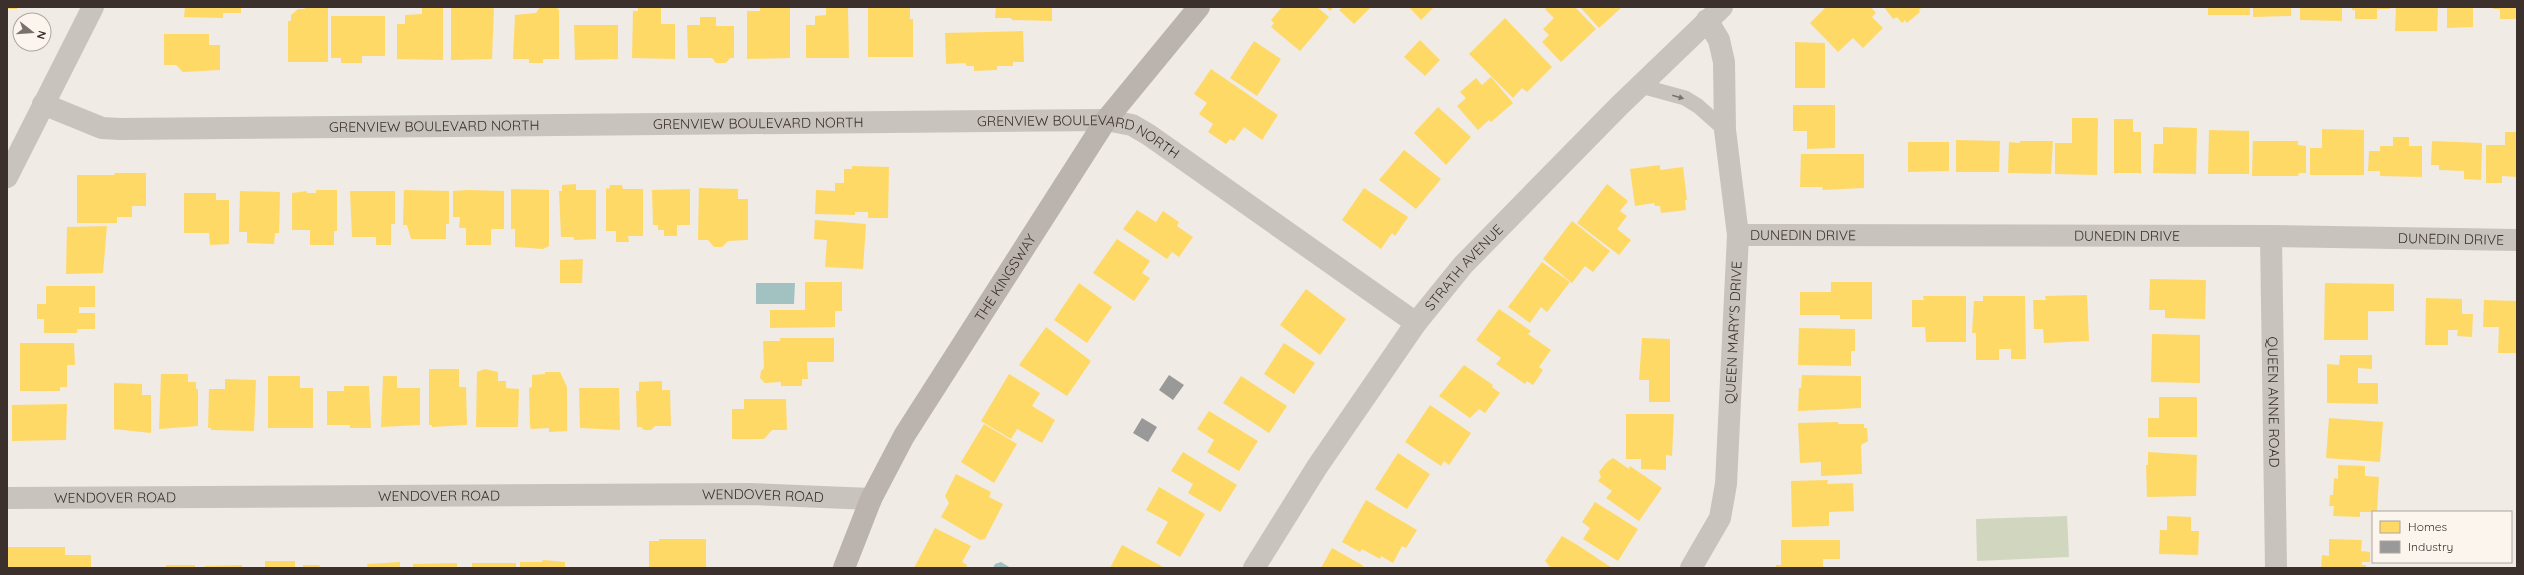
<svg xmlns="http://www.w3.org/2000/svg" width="2524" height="575" font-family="Quicksand,sans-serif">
  <rect width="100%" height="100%" fill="#f0ebe5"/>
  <!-- green -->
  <path fill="#d1d6bf" d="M2067,516L2069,557L1977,561L1976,519Z"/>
  <!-- water -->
  <path fill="#a1c2c1" d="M756,283H795L794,304H756Z
    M1001,562L1011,568H993L995,564Z"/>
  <!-- homes -->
  <path fill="#ffd966" d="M7,7H17V9H7Z
    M185,7H241V13H223V18L184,17Z
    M304,7H328V62H288V21H291V15L298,9H305Z
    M422,7H443V60L397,59V24H405V15L422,14Z
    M451,7H494L492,59L451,60Z
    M540,7H556L559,10V59H543V63H529V59H513L515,15L536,13Z
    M638,7H661V24H675V59L632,58L633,11H638Z
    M760,7H790V58L747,59V11H760Z
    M868,7H910V19H913V57H868Z
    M996,7H1052V21L1012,20L1011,18H995Z
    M1282,7H1317L1329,17L1300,51L1271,27L1274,23L1271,20Z
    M1326,7H1334L1330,11Z
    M1343,7H1371L1354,24L1339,10Z
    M1409,7H1434L1421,20Z
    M1547,7H1575L1596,29L1561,62L1542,42L1549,35L1543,29L1554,18L1545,9Z
    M1580,7H1622L1599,28Z
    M1826,7H1871L1876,13L1872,17L1883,28L1863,48L1853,38L1838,52L1810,23Z
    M1884,7H1922L1919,10L1920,12L1907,23L1905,20L1902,23L1897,17L1893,19Z
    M2208,7H2250V15H2208Z
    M2253,7H2291V16L2253,17Z
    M2300,7H2342V21L2300,20Z
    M2352,7H2390V9H2377V19H2355V10H2352Z
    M2396,7H2438L2437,31H2395Z
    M2447,7H2473V27L2447,28Z
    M2493,7H2517V19H2500V9H2493Z
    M826,8H848L849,58H806V25H815V16L826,15Z
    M331,16H385V56H362V63H341V58H331Z
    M700,17H716V26H734V58H730L726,63H716L712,58H688L687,25H700Z
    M1505,18L1552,67L1527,92L1522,88L1513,98L1469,54Z
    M574,25H618V59L575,60Z
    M1023,31L1024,62H1013V66H997V70L974,71V66H966V63L946,64L945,33Z
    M164,34H209V45H220V70L183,72L176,65H164Z
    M1420,40L1440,60L1425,76L1404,57Z
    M1254,41L1281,59L1257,96L1230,78Z
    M1795,42L1825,43V88H1795Z
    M1211,69L1278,115L1262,140L1244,127L1234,141L1230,139L1226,144L1208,132L1213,124L1199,114L1207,103L1194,94Z
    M1491,77L1513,103L1491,122L1489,120L1478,130L1457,106L1466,98L1460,92L1476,78L1482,85Z
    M1793,105H1835V148L1807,149V131H1793Z
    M1438,107L1471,137L1446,165L1414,133Z
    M2072,118H2098L2097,175L2055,174V143H2072Z
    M2114,119H2133V132H2141V173H2114Z
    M2163,127L2197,128L2196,174L2153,173L2154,144H2163Z
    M2322,129L2364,130V175H2310V148H2322Z
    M2209,130L2249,131V174H2208Z
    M2505,132H2517V177L2502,176V183H2486V145H2505Z
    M2393,137H2409V146H2422V177L2380,176V171H2368L2369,151H2380V146H2393Z
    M1956,140L2000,141L1999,172H1956Z
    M2020,141H2053L2051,174L2008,173L2009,142L2020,143Z
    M2253,141H2298V145L2306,146V173H2299L2298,176H2252Z
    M2432,141L2482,143L2481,180L2464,179V171L2439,170V165H2431Z
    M1908,142H1949V171L1908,172Z
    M1404,150L1441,179L1416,209L1379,180Z
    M1801,154H1864V188L1822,190L1823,187H1800Z
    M1660,165V170L1683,167L1687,200H1685L1686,210L1661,213L1660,206H1655L1654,203L1635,206L1630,169Z
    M852,166L889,167L888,218H868V212H855V215L815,214L816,190L835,191V183H844V169H852Z
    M115,173H146V206H132V217H117V223H77V175H114Z
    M576,184V190H596V239L574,240V237H561L559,191H562V185Z
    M1607,184L1628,201L1620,211L1627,216L1617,229L1631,240L1619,255L1577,223Z
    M610,185H622L623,189H643V236H628L629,242H616V231H606V188L609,189Z
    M699,188L738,189V199H748V240L728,241L722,247H714L708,240H698Z
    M1364,188L1408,217L1395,236L1392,233L1381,249L1342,220Z
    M511,189L549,190V246L543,249L515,247V229H511Z
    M690,189V225H677V236H664V230H658V225H653L652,190Z
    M316,190H337V231H334V245H310V230H292V193L307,191V193H316Z
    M404,190L449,191V224H446V239H411L407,225H403Z
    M468,190L504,191V229H491V245H466V228H459L460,217H453V191Z
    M240,191L280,192L279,233H275L274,244L247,243V232H239Z
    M350,191H395V224H391V245H376V237H352Z
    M184,193H216V200H229V244L210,245L209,233H184Z
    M1137,210L1156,222L1163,211L1179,222L1177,226L1193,237L1179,257L1172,252L1167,259L1123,229Z
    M815,220L866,224L863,269L825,267L827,240L814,239Z
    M1572,221L1610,251L1593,272L1585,266L1572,283L1543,259Z
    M107,226L103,273L66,274L67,227Z
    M1117,239L1150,261L1142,273L1150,278L1134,301L1093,273Z
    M583,259L582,283H560V260Z
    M1542,262L1570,282L1547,312L1541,307L1530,323L1508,307Z
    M2150,279L2206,280L2205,319L2165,318V310H2149Z
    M805,282H842V311H835V327L770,328V310H805Z
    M1831,282H1872V319H1840V315H1800V292H1831Z
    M1079,283L1112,307L1087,343L1054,320Z
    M2325,283L2394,284V311H2368V340H2324Z
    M46,286H95V307H79V313H95V329H77V333H44V319H37V304H46Z
    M1306,289L1346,319L1320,355L1280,325Z
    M2087,295L2089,341L2044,343L2043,329H2034L2033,300H2046L2045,296Z
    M1923,296H1966V342H1926L1925,327H1912V300H1924Z
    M1983,296H2025L2026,359H2011V349H1999V360H1976V333H1972L1974,301H1983Z
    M2426,298L2462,299V314H2473L2472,337L2457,336L2458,330H2448V345H2425Z
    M2484,300L2517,301V353H2498L2499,327H2483Z
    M1499,309L1531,331L1528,334L1551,350L1539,367L1543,370L1533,385L1527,381L1525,384L1496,364L1501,358L1476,340Z
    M1046,327L1091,361L1067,396L1019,365Z
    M1799,328L1855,329V351H1851V366L1798,365Z
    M2152,334L2200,335V383L2151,382Z
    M780,338H834V362H807L808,379H802V386H781V382L765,383L760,378L761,371L764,368L763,341H780Z
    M1642,338L1670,339V402H1649V380H1639Z
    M20,343H74L75,365H67V387H60V391H20Z
    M1284,343L1315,363L1294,394L1264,374Z
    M2340,355H2372V369L2358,368V383H2378V404L2327,403V364L2339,365Z
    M1464,365L1493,385L1492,387L1500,393L1485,413L1479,409L1470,418L1439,396Z
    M429,369H459V387H466L467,425L432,427V425H429Z
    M485,369L498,372V381H506V388L519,389L518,427H476L477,372Z
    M545,372H560L567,387V431L549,432V428L531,429L530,426L529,388L532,387V375L545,374Z
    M161,374H188V382H196V389H198V426L159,429Z
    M1009,374L1040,393L1032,406L1055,420L1042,443L1017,429L1011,439L981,421Z
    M1802,375L1861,376V408L1798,411L1799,388H1801Z
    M268,376H300V388H313V428H268Z
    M383,376H397V388H420V425L381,427Z
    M1241,376L1287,406L1269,433L1223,403Z
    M225,379L256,380L254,431L211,430V428H208L209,389H225Z
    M662,381V390H670L671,426H655L651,430H644L641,427H637L636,391H639V382Z
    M114,383L142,384V395H151V433L114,429Z
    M344,386H369L371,428H350V425H327V391H344Z
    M579,388H619L620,430L580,428Z
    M2159,397H2197V437H2148V418H2159Z
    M744,399H786L787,430H772L764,439H732V409H744Z
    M67,404L66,440L12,441V405Z
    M1430,405L1471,433L1449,465L1444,461L1441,466L1405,442Z
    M1209,411L1258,441L1239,471L1207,452L1214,440L1197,429Z
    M1626,414H1674L1672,456L1666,455V470L1641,469V459H1626Z
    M2329,418L2383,422L2380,462L2326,458Z
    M1838,422V424H1864V428H1867L1868,441L1861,445L1862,474L1821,476V462L1800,463L1798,423Z
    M984,424L1017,444L994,483L961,462Z
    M1183,452L1237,485L1220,512L1188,493L1193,484L1171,471Z
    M2148,452L2197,455L2196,496L2147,497L2146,465H2148Z
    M1398,453L1430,474L1407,509L1375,489Z
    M1613,458L1629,469L1630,466L1662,488L1639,521L1606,498L1612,491L1598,481L1601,477L1599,472L1607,462Z
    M2338,465L2365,466V476L2379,477L2377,512H2360V517L2333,516L2334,506H2329L2330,495H2333L2334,478L2338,479Z
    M956,474L991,492L989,497L1003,504L985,539L980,540L941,517L949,503L945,496Z
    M1828,480L1827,484L1853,483L1854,511L1829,512V526L1792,527L1791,481Z
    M1159,487L1205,514L1180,557L1156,543L1168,522L1146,510Z
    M1366,500L1417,530L1406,548L1402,546L1393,563L1381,556L1380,559L1362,549L1360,552L1342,542Z
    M1595,502L1638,529L1618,561L1583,539L1590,528L1582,522Z
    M2167,516L2191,517V531H2199L2198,555L2159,554L2160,530H2167Z
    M935,528L971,546L962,562L967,565L966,568H914Z
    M1562,536L1579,546L1612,568H1551L1545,561Z
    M659,539H706V568H649V541H659Z
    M2329,539L2362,540L2361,551L2370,552V562H2362V565H2366V568H2321L2322,555L2329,556Z
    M1781,540H1840V559H1823V568H1776V565H1781Z
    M1122,545L1165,568H1110Z
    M7,547H65V555H91V568H7Z
    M1332,548L1362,565L1364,568H1321Z
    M543,560L565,562V568H520V562H542Z
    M265,561H295V568H265Z
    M400,562V568H368L367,564Z
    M457,563V568H413V564Z
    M472,563H516V568H472Z
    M166,565H195V568H166Z
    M242,565V568H205V566Z
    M303,565H320L319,568H303Z"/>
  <!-- industry -->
  <path fill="#999" d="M1169,375L1184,385L1173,400L1159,390Z
    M1142,418L1157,427L1148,442L1133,433Z"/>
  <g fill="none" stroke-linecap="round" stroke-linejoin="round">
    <!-- lane -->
    <path stroke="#c9c3be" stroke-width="15" d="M1641,86L1685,98L1698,106L1725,130"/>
    <!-- street -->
    <g stroke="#c9c3be" stroke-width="22">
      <path id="s1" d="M43,104L102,128L120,129L1106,120L1132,125L1149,135L1416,323"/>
      <path d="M7,177L93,7"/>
      <path id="s2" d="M1738,235L2271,236L2517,240"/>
      <path id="s3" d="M2271,236L2276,568"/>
      <path id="s4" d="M7,498L750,494L871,499"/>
      <path id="s5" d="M1254,568L1317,467L1416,323L1463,265L1619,106L1722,7"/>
      <path id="s6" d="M1691,568L1720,518L1726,484L1738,235L1725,130L1724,62L1719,40L1707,20"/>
    </g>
    <!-- secondary -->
    <path stroke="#bab3ae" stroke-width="22" id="s7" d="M844,568L871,499L904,436L1106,120L1199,7"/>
  </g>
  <!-- one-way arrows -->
  <defs><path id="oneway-solid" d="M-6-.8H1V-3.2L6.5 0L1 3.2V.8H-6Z"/></defs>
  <use fill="#7b726d" href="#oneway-solid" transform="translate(1678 97) rotate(16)"/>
  <g text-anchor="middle" stroke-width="4" stroke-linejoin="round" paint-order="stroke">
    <!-- street labels -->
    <g font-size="14" fill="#3b302b" stroke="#fbf5ee">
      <text dy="5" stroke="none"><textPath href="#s1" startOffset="720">GRENVIEW BOULEVARD NORTH</textPath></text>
      <text dy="5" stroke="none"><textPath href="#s1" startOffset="396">GRENVIEW BOULEVARD NORTH</textPath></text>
      <text dy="5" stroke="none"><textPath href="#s1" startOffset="1044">GRENVIEW BOULEVARD NORTH</textPath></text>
      <text dy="5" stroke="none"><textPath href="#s2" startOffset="65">DUNEDIN DRIVE</textPath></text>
      <text dy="5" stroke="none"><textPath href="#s2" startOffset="389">DUNEDIN DRIVE</textPath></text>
      <text dy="5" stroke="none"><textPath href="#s2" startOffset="713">DUNEDIN DRIVE</textPath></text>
      <text dy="5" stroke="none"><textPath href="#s5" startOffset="367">STRATH AVENUE</textPath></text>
      <text dy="5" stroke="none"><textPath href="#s7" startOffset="333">THE KINGSWAY</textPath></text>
      <text dy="5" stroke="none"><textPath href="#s6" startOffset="244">QUEEN MARY'S DRIVE</textPath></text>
      <text dy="5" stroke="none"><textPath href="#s3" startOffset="166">QUEEN ANNE ROAD</textPath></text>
      <text dy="5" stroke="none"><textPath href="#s4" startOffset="432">WENDOVER ROAD</textPath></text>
      <text dy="5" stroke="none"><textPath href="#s4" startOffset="756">WENDOVER ROAD</textPath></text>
      <text dy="5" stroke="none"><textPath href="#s4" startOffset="108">WENDOVER ROAD</textPath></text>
    </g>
  </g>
  <!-- border -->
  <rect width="2524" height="575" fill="none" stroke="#3b302b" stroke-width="16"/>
  <!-- legend -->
  <rect x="2372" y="511" width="140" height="52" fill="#fbf5ee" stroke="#aea6a0"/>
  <rect x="2380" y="521" width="20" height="12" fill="#ffd966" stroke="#aea6a0"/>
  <text x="2408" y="531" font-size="12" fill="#3b302b">Homes</text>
  <rect x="2380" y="541" width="20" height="12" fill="#999999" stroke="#aea6a0"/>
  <text x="2408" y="551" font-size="12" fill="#3b302b">Industry</text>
  <!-- north arrow -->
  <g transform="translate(32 32) rotate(107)"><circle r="19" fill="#fbf5ee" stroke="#aea6a0"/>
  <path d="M0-3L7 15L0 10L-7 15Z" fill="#7a716c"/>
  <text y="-6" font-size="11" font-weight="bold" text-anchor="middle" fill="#3b302b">N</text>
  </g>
</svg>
